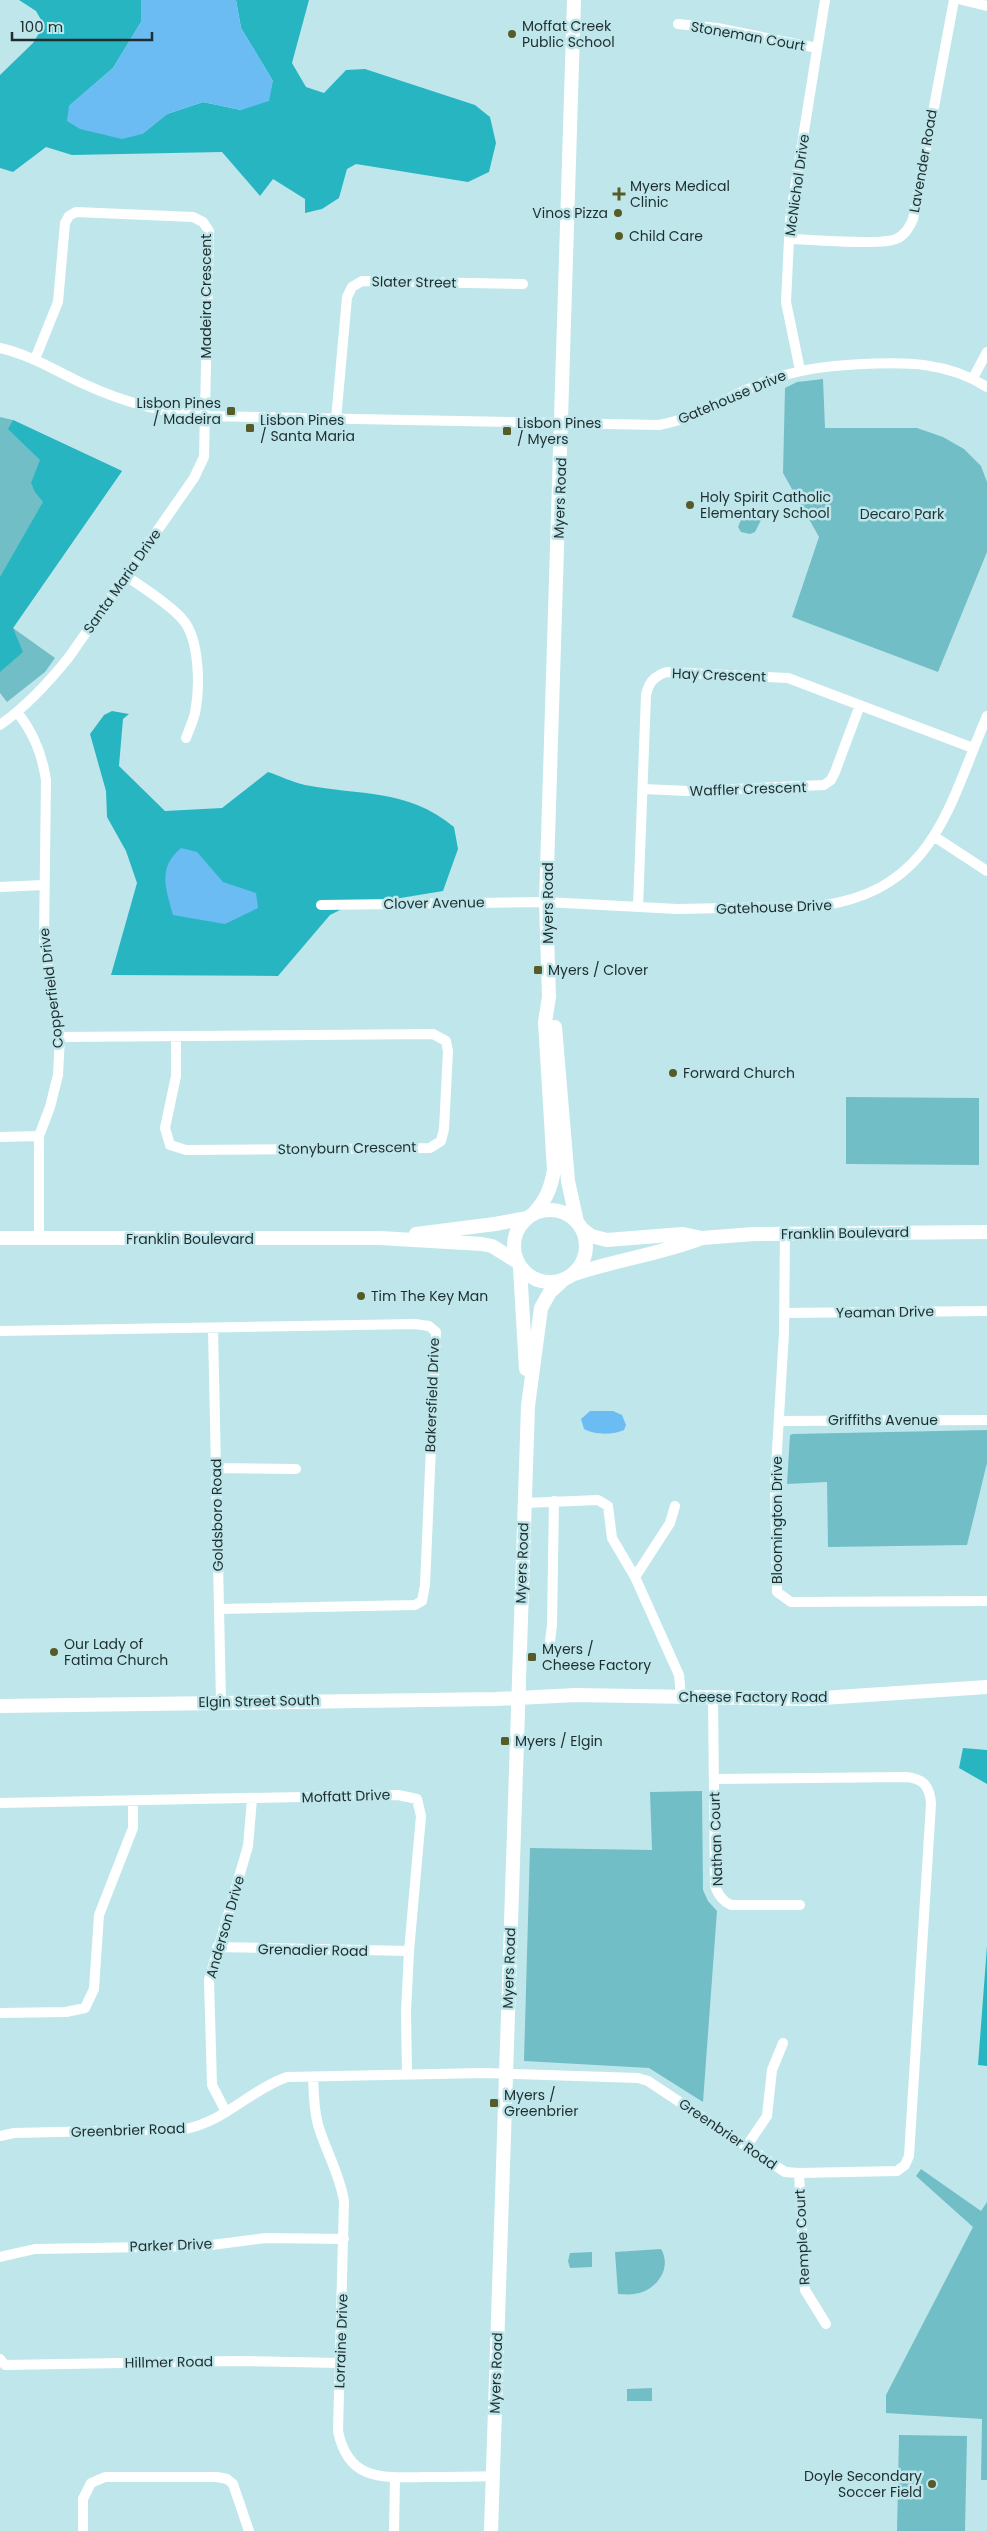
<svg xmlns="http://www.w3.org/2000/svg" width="987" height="2531" font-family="Poppins,sans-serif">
  <rect width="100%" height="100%" fill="#bfe7eb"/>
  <!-- green -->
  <path fill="#72bec6" d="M823,379L825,428H917L943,437L964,449L981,466L987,482V552L938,672L792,617L819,537L783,473L785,388L797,382Z
    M0,417L13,420L122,471L13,628L55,658L45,672L7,702L0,693Z
    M749,511L762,518L755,532L750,534L741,532L738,527L740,522Z
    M846,1097L979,1098V1165L846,1164Z
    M987,1430V1463L967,1545L828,1547L827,1482L787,1484L790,1435L793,1434Z
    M702,1791L703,1890L708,1901L717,1911L703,2102L649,2068L524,2061L530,1848L652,1850L650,1792Z
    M921,2169L981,2211L987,2202V2480H981L982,2419L886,2413V2395L973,2227L916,2176Z
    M661,2249C673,2269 655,2292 634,2294C629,2295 623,2294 618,2294L615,2252Z
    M592,2252V2267L570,2268L568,2261L570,2253Z
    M652,2388V2401H627V2389Z
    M899,2435L967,2436L965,2531H897Z"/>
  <!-- forest -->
  <path fill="#28b5c2" d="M19,0H141V22L113,68L69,106L142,134L167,114L203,102L241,110L273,81L241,28L236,0H309L292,63L306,87L324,93L346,70L365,69L475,105L490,117L496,143L489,172L468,182L356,164L347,169L339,198L322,209L305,213V199L273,179L260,196L222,152L72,155L46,147L13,172L0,168V75L33,43L44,25L36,11Z
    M13,420L122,471L13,628L23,652L0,672V577L43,502L35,492L31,483L40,460L8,429Z
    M112,711L129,714L123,719L119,766L165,811L222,808L268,772C280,776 292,782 305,785C360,796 407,788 454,827L458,849L443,891L346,907L330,915L278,976L111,975L137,883L126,851L107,817L106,791L90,734L104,715Z
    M963,1748L987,1750V1784L959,1768Z
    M987,1946V2066L978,2065Z"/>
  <!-- water -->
  <path fill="#6cbcf4" d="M141,0H236L241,28L273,81L269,101L241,110L203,102L167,114L142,134L122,139L80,129L67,121L69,106L113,68L141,22Z
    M181,848L197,852L223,882L256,893L258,908L225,924L173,915C166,889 157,868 181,848Z
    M590,1411H613L622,1415L626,1425L624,1430C614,1435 594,1435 584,1429L581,1419Z"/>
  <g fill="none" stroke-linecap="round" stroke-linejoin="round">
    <!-- street -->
    <path stroke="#fff" stroke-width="10" d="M962,0L987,6
      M678,24L717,28L817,48
      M789,239C810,239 880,246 896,239C905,235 909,228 913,219L954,0
      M0,348C31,355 56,371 84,384C123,402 163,413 205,416L659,425C698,418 728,396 765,382C797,369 827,366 862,364C907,362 947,362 987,387
      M800,370L786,302L790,219L825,0
      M973,378L987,352
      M336,420L347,297L352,287L362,281L523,284
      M126,576C141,586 172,606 183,620C200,640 200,688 195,713C193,721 189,730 186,738
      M17,712C34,733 42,754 46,780L44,941L60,1037L58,1075L50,1107L39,1136V1238
      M0,725C27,706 49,682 69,657L194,478L204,457L209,231L203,222L193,217L76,212L69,216L65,223L58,302L35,359
      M643,789L688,791L824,785L831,780L835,772L860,705
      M935,837L987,871
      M0,887L43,885
      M321,905L546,902L677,909L819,906C934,891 948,807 987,716
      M638,907L646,695C649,682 654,676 667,672L788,678L973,748
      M60,1037L433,1034L446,1041L448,1051L444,1129L441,1141L430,1148L186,1150L170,1145L165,1128L176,1076V1036
      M0,1137L39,1136
      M785,1234L784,1333L775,1483L777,1592L791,1602L987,1601
      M784,1313L987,1311
      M213,1329L221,1702
      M0,1331L415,1324L429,1326L436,1332L425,1585L422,1601L415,1605L219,1609
      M779,1421L987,1420
      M216,1468L296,1469
      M524,1503L598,1500L608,1506L612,1538L635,1577L679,1675L681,1697
      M635,1577L670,1523L675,1506
      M549,1650L552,1625L554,1501
      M713,1698L715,1886C718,1895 722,1901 731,1905H800
      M0,1803L398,1795L417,1799L421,1816L409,1951L406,2012L407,2073
      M217,1947L409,1951
      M0,2013L66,2012L85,2008L94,1989L99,1915L133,1828V1801
      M313,2077C314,2095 314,2114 320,2131C328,2155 340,2176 344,2201L338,2431C348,2481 382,2478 424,2477C447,2477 470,2477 493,2476
      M226,2112L212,2085L209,1980L248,1846L252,1799
      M0,2136L14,2133L185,2129C224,2122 250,2090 287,2077L484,2073L638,2078L648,2081L785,2172L799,2173L897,2171L905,2165L909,2156L931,1804C930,1786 923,1778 905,1777L715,1779
      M746,2147L767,2116L772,2070L783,2043
      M799,2173L805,2290L826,2324
      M0,2257L35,2249L204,2246L266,2238L344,2239
      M0,2359L5,2365L237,2361L340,2363
      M83,2531V2499L91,2483L105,2477H217L227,2479L233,2484L249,2531
      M394,2531L395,2478"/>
    <!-- secondary -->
    <path stroke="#fff" stroke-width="14" d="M555,1027L568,1181L577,1222
      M514 1246a36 36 0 1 1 72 0a36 36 0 1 1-72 0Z
      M534,1213C546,1200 551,1188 554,1170L545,1022L549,997L546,902L574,0
      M581,1228L591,1236L607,1240L683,1234L702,1238L754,1234L987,1232
      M416,1234L495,1224L527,1218
      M0,1238H380L482,1244L492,1246L516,1261
      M520,1268L526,1369
      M574,1274C616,1260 661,1254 702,1238
      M0,1706L496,1699L576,1695L808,1699L987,1687
      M491,2531L528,1406L541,1308L550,1292L563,1280"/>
  </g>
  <!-- markers -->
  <g fill="#565b28" stroke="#bfe7eb" stroke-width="2">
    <circle cx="512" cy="34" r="5"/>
    <path d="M616.5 186.5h5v5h5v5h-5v5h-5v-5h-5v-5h5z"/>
    <circle cx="618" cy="213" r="5"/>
    <circle cx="619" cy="236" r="5"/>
    <rect x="226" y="406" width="10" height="10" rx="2.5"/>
    <rect x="245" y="423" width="10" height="10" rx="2.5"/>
    <rect x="502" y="426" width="10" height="10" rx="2.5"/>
    <circle cx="690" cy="505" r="5"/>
    <rect x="533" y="965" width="10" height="10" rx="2.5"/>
    <circle cx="673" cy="1073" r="5"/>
    <circle cx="361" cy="1296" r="5"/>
    <circle cx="54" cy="1652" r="5"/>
    <rect x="527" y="1652" width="10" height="10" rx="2.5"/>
    <rect x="500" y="1736" width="10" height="10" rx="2.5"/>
    <rect x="489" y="2098" width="10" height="10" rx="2.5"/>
    <circle cx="932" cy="2484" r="5"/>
  </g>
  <g text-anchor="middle" stroke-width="5" stroke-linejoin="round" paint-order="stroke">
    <!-- poi labels -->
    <g font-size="14" fill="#1e2e2f" stroke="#bfe7eb" text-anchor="start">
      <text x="522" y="31">Moffat Creek<tspan x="522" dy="16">Public School</tspan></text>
      <text x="630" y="191">Myers Medical<tspan x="630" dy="16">Clinic</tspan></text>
      <text x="608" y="218" text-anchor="end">Vinos Pizza</text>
      <text x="629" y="241">Child Care</text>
      <text x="221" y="408" text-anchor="end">Lisbon Pines<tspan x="221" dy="16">/ Madeira</tspan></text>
      <text x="260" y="425">Lisbon Pines<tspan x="260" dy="16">/ Santa Maria</tspan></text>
      <text x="517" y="428">Lisbon Pines<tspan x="517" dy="16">/ Myers</tspan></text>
      <text x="700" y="502">Holy Spirit Catholic<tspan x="700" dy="16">Elementary School</tspan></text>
      <text x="548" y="975">Myers / Clover</text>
      <text x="683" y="1078">Forward Church</text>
      <text x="371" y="1301">Tim The Key Man</text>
      <text x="64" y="1649">Our Lady of<tspan x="64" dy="16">Fatima Church</tspan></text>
      <text x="542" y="1654">Myers /<tspan x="542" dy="16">Cheese Factory</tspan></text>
      <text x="515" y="1746">Myers / Elgin</text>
      <text x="504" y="2100">Myers /<tspan x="504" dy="16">Greenbrier</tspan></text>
      <text x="922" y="2481" text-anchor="end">Doyle Secondary<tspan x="922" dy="16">Soccer Field</tspan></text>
    </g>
    <!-- street labels -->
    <g font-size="14" fill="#1e2e2f" stroke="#bfe7eb">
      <text transform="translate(748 36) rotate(10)" y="5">Stoneman Court</text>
      <text transform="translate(923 161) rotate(-80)" y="5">Lavender Road</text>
      <text transform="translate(797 185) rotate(-82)" y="5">McNichol Drive</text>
      <text transform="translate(414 282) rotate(1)" y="5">Slater Street</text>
      <text transform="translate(206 296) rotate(-90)" y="5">Madeira Crescent</text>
      <text transform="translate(732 397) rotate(-23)" y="5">Gatehouse Drive</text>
      <text transform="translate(560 498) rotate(-88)" y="5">Myers Road</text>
      <text transform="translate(122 581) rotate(-55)" y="5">Santa Maria Drive</text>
      <text transform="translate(719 675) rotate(2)" y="5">Hay Crescent</text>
      <text transform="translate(748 789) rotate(-2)" y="5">Waffler Crescent</text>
      <text transform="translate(434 903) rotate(-1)" y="5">Clover Avenue</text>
      <text transform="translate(548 903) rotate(-90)" y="5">Myers Road</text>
      <text transform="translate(774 907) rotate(-2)" y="5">Gatehouse Drive</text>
      <text transform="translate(51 988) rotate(-97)" y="5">Copperfield Drive</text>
      <text transform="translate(347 1148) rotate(-1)" y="5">Stonyburn Crescent</text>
      <text transform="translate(845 1233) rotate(-1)" y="5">Franklin Boulevard</text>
      <text x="190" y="1244">Franklin Boulevard</text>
      <text transform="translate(885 1312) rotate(-1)" y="5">Yeaman Drive</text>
      <text transform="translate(432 1395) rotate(-88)" y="5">Bakersfield Drive</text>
      <text x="883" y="1425">Griffiths Avenue</text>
      <text transform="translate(217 1515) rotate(-91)" y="5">Goldsboro Road</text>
      <text transform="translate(777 1520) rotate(-90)" y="5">Bloomington Drive</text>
      <text transform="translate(522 1563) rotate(-88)" y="5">Myers Road</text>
      <text x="753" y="1702">Cheese Factory Road</text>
      <text transform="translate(259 1701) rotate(-1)" y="5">Elgin Street South</text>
      <text transform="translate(346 1796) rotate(-2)" y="5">Moffatt Drive</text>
      <text transform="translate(716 1839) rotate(-92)" y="5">Nathan Court</text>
      <text transform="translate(225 1927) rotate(-74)" y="5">Anderson Drive</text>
      <text transform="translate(313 1950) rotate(1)" y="5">Grenadier Road</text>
      <text transform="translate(509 1968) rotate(-88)" y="5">Myers Road</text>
      <text transform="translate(128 2130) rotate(-2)" y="5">Greenbrier Road</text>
      <text transform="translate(728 2134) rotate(34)" y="5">Greenbrier Road</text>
      <text transform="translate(802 2237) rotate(-93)" y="5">Remple Court</text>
      <text transform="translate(171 2245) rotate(-2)" y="5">Parker Drive</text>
      <text transform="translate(341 2341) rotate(-88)" y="5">Lorraine Drive</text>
      <text transform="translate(169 2362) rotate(-1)" y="5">Hillmer Road</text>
      <text transform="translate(496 2373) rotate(-88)" y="5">Myers Road</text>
    </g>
    <!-- park labels -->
    <g font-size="14" fill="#1b3133" stroke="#bfe7eb">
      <text x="902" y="519">Decaro Park</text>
    </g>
  </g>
  <!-- scale -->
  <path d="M12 32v8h140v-8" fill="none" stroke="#1e2e2f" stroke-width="2.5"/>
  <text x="20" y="32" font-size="15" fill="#1e2e2f" stroke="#bfe7eb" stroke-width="4" paint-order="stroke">100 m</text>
</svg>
